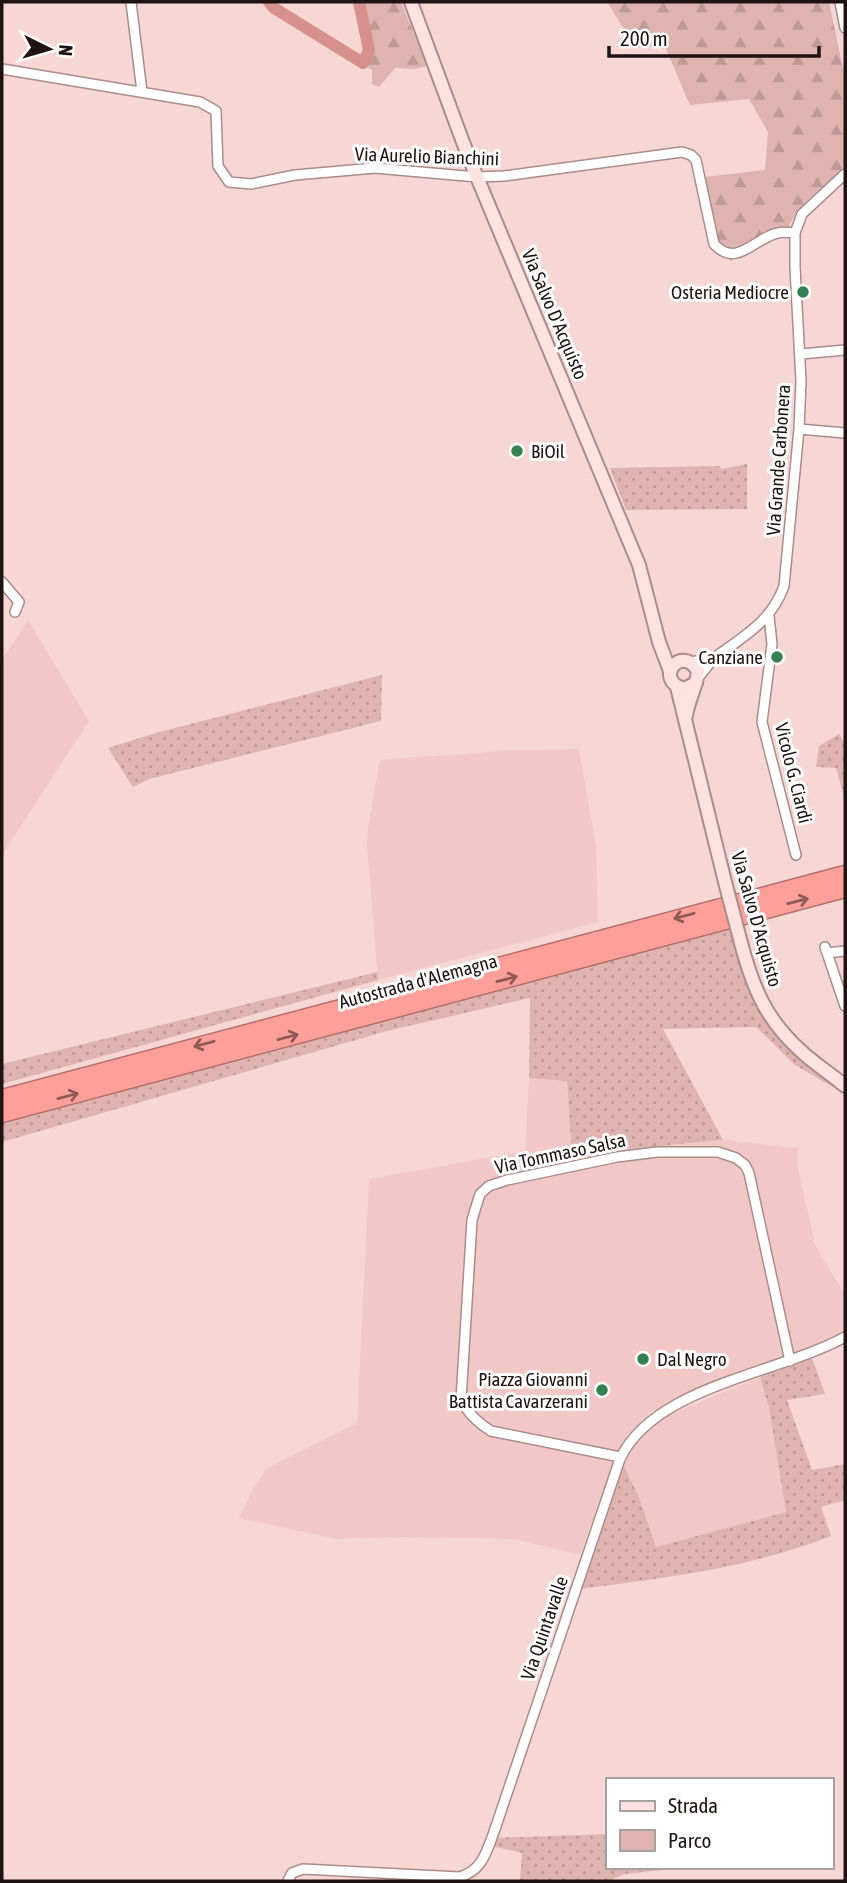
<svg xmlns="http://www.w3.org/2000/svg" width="847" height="1883" font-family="'Asap Condensed',sans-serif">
  <defs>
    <pattern id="green-dots" width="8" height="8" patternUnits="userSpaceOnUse" patternTransform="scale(1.75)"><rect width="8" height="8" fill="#dfb3b0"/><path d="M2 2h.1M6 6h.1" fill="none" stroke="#bf9996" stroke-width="1.8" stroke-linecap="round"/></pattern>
    <pattern id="forest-firs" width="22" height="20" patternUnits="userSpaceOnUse" patternTransform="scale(1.75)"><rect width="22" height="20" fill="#dfb3b0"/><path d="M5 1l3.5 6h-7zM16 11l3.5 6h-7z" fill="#bf9996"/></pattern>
  </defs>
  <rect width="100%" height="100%" fill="#f7d7d4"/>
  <!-- built -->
  <path fill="#f1c8c5" d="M28,620L89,721L2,855V660Z
    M579,749L596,846L598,922L378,980L367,846L368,828L380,760L517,750Z
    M529,1078L567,1081L573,1154L723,1140L798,1148L797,1164L814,1239L812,1240L845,1295V1333L693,1392L651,1412L628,1434L618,1451L580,1555L515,1539L401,1537L337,1539L239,1518L255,1485L267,1468L357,1423L369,1179L525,1151Z
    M760,1377L769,1408L786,1512L656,1547L639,1497L623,1464L636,1441L657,1420Z"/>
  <!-- green -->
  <path fill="url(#green-dots)" d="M747,464V509L626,510L610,468L720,466L721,469Z
    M382,675L381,721L149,779L133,787L108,748L159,732Z
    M839,734L845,744V800L836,768L816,767L819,746Z
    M731,928L742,968L758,1004L845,1090V1094L795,1065L756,1027L663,1029L723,1140L572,1154L567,1081L529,1078L530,998L387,1031L2,1142V1124Z
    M377,972L378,980L2,1084V1064Z
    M812,1358L825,1394L787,1400L812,1470L845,1464V1500L821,1507L831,1536C750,1568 665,1578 579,1589L623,1464L639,1497L656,1547L786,1512L769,1408L760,1377Z
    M607,1834V1867H689L625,1874L608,1881H520L522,1853L487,1845L490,1838Z"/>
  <!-- forest -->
  <path fill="url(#forest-firs)" d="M353,2H401L427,66L413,69L395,68L379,87L372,84V70L353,59L364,52L362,19Z
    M607,2H829L845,78V165C827,189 801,197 789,227C760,231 751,242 731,261L711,249L705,177L765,170L768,132L749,99L690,105L666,49L646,46L636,48Z"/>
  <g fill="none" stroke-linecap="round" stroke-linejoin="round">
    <!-- river -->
    <path stroke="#d6918d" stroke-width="12" d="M269,2L274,8L363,63L369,50L359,2"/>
    <defs>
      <path id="street" d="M131,2L142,92
        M840,2L845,28
        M2,69L200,102L216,111L218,166L229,182L251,184L295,175L375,168L477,177L504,176L682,152L691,155L696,160L714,244C737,269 755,237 778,233C783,231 790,233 795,233
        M801,354L845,350
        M799,429L845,433
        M2,582L19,602L15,612
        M769,616L772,644L762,722L796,855
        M714,658C743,637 772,621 784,586L799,429L801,381L795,267V233L802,214L845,174
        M691,662L714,658L698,678
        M825,947L845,1006
        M827,953L845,951
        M620,1457L491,1431C477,1422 469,1414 461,1400L472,1220L480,1194L489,1186L507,1180L617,1157L657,1152H718L736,1158L745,1165L749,1173L790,1361
        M288,1881L292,1873L303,1869L459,1877C482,1871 486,1853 494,1832L620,1459C654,1386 778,1374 845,1337"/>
      <path id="secondary" d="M411,2L467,153L639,565L659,642L670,671
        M677,687L725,882
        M686,716C688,700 697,686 698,671C681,643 653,680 684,689L696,683
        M741,943C753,988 766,1020 802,1052C815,1064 831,1074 845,1086"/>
      <path id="highway" d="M2,1098L845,874
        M2,1114L845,889"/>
    </defs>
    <!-- street casing -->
    <use href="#street" stroke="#aa8c8a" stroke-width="12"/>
    <!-- secondary casing -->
    <use href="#secondary" stroke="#aa8c8a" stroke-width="16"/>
    <!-- highway casing -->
    <use href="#highway" stroke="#b16e6b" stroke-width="19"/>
    <!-- street -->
    <use href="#street" stroke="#fff" stroke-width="9"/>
    <!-- secondary -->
    <use href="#secondary" stroke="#ffe2e1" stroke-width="12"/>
    <!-- highway -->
    <use href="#highway" stroke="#ff9f9a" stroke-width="16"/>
    <defs>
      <path id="secondary-bridge" d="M725,882L741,943"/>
    </defs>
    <!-- secondary-bridge casing -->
    <use href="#secondary-bridge" stroke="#aa8c8a" stroke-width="16" stroke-linecap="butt"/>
    <!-- secondary-bridge -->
    <use href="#secondary-bridge" stroke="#ffe2e1" stroke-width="12"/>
  </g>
  <!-- one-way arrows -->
  <defs><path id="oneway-shaft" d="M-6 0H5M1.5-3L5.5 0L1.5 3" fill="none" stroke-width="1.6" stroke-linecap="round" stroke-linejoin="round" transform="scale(1.75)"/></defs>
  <g stroke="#8f5a56">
    <use href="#oneway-shaft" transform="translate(798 901) rotate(-14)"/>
    <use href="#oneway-shaft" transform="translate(684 916) rotate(165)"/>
    <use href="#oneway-shaft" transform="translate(507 979) rotate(-15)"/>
    <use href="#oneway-shaft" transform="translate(288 1037) rotate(-15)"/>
    <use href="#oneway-shaft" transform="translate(204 1044) rotate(165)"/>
    <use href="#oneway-shaft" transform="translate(68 1096) rotate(-15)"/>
  </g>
  <!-- markers -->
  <g fill="#348252" stroke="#fff" stroke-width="2.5">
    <circle cx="803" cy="292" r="7"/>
    <circle cx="517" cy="451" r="7"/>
    <circle cx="777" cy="657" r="7"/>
    <circle cx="643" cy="1359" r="7"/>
    <circle cx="602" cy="1390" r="7"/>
  </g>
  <g text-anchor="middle" stroke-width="6" stroke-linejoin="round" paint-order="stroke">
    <!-- street labels -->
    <g font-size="19" fill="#1f1413" stroke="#fff">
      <text transform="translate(427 156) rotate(2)" y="7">Via Aurelio Bianchini</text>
      <text transform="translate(555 314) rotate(67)" y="7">Via Salvo D'Acquisto</text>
      <text transform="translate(778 460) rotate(-86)" y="7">Via Grande Carbonera</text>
      <text transform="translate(794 773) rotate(76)" y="7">Vicolo G. Ciardi</text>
      <text transform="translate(757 919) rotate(74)" y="7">Via Salvo D'Acquisto</text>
      <text transform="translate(418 981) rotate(-15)" y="7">Autostrada d'Alemagna</text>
      <text transform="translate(560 1153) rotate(-12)" y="7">Via Tommaso Salsa</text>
      <text transform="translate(544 1628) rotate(-71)" y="7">Via Quintavalle</text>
    </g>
    <!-- poi labels -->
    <g font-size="19" fill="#1f1413" stroke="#fff" text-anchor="end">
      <text x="789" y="299">Osteria Mediocre</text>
      <text x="531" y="458" text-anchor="start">BiOil</text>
      <text x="763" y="664">Canziane</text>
      <text x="657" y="1366" text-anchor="start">Dal Negro</text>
      <text x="588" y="1386">Piazza Giovanni<tspan x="588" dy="22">Battista Cavarzerani</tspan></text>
    </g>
  </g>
  <!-- border -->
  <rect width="847" height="1883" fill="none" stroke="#1f1413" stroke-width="7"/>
  <!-- legend -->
  <rect x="606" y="1778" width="228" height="91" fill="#ffffff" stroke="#a5a1a1" stroke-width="2"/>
  <rect x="620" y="1801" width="35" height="10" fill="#ffe2e1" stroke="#a5a1a1" stroke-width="2"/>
  <text x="668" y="1813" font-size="21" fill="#1f1413">Strada</text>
  <rect x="620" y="1830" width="35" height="21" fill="#dfb3b0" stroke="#a5a1a1" stroke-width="2"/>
  <text x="668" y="1848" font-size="21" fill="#1f1413">Parco</text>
  <!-- north arrow -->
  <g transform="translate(49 49) rotate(95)" stroke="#ffffff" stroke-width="5" paint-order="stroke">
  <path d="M0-5L12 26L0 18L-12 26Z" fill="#1f1413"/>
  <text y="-10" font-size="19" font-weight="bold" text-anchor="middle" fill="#1f1413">N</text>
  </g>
  <!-- scale -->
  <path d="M609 46v10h210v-10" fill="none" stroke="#1f1413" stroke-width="3.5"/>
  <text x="620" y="46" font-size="21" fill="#1f1413" stroke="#ffffff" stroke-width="5" paint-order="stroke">200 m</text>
</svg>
